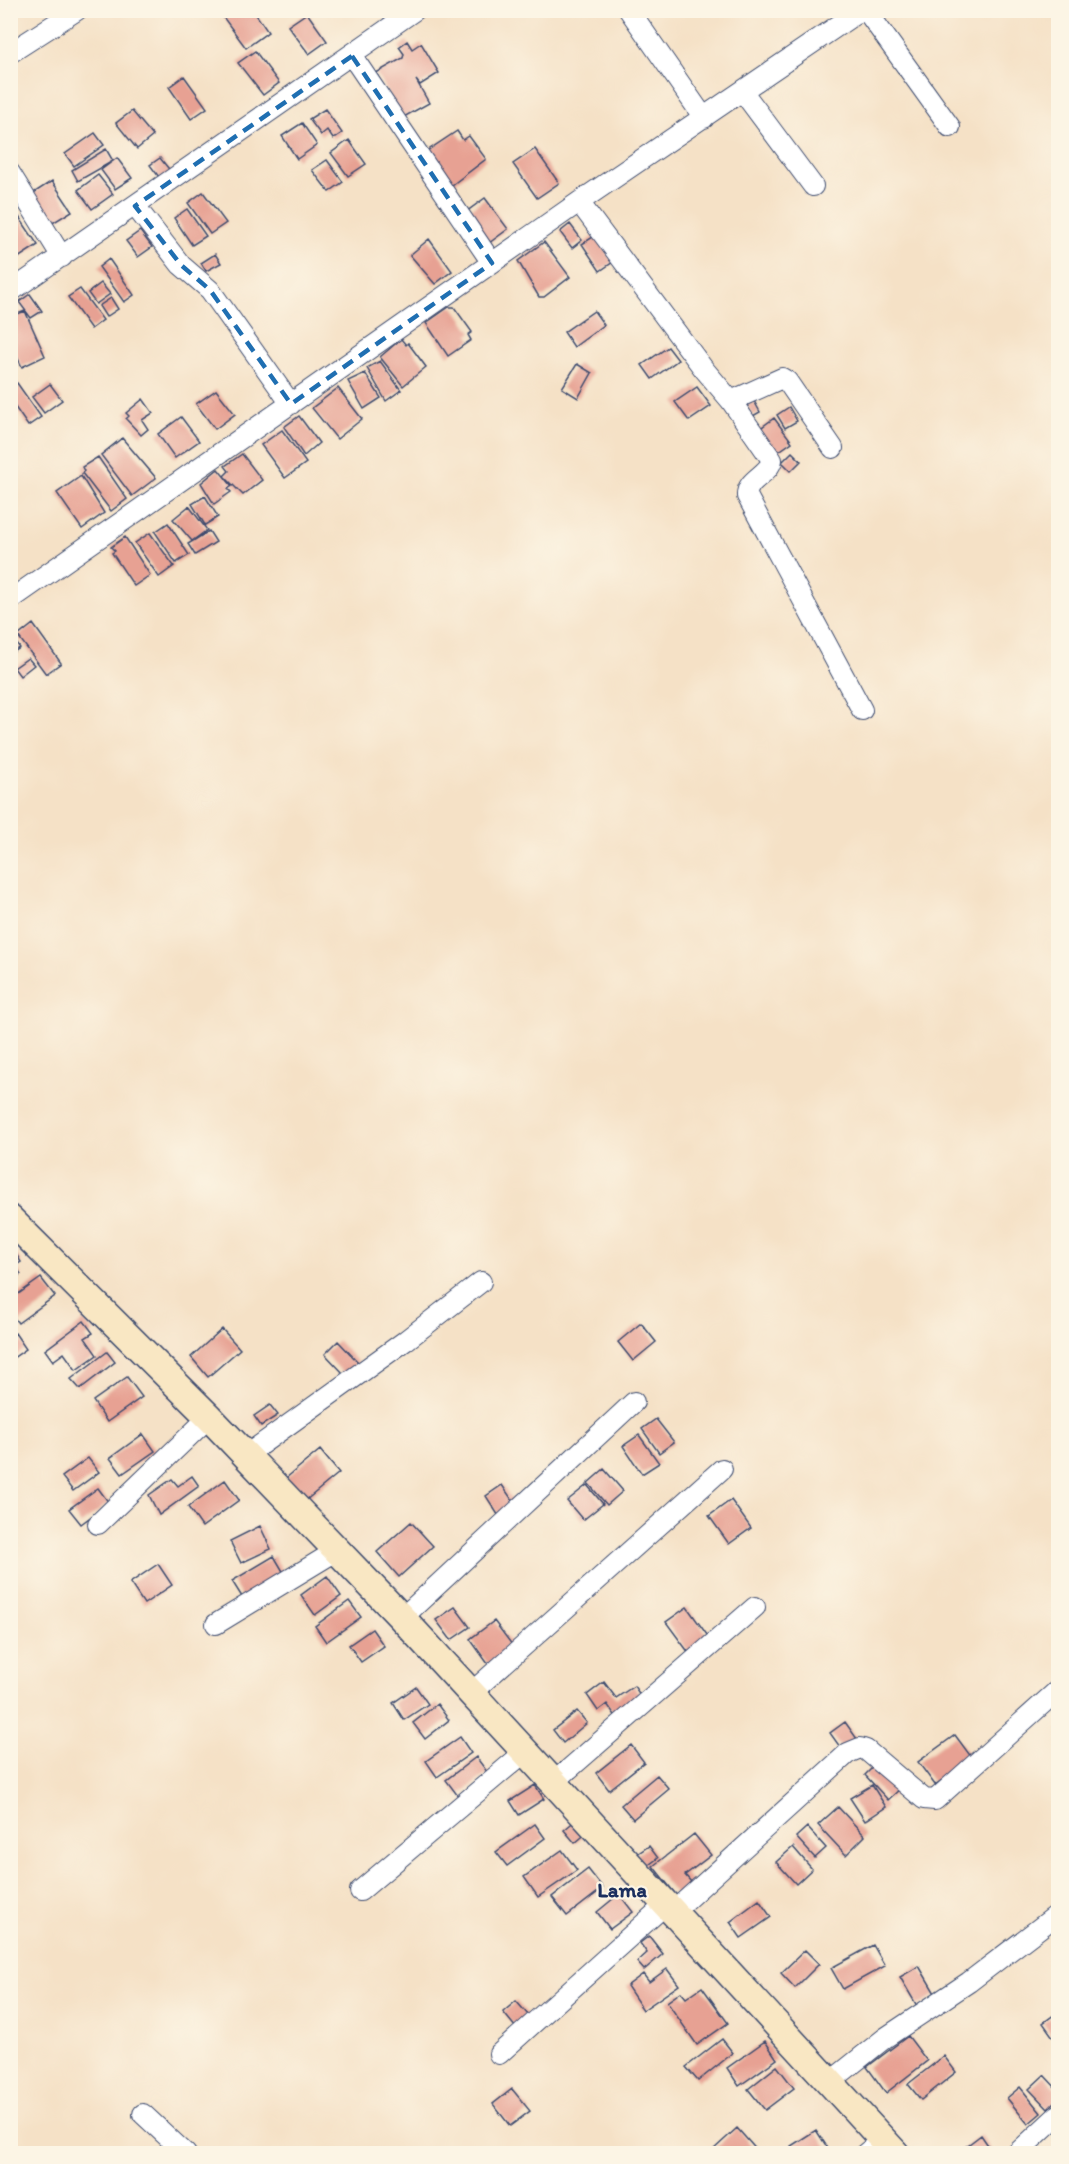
<svg xmlns="http://www.w3.org/2000/svg" width="1069" height="2164" font-family="Itim,sans-serif">
  <rect width="100%" height="100%" fill="#fcf5e5"/>
  <filter id="ink" filterUnits="userSpaceOnUse"><feTurbulence type="fractalNoise" baseFrequency=".0167" numOctaves="2"/><feDisplacementMap in="SourceGraphic" scale="12" xChannelSelector="R" yChannelSelector="G"/><feConvolveMatrix kernelMatrix="1 2 1 2 8 2 1 2 1" color-interpolation-filters="sRGB"/></filter>
  <filter id="wash" filterUnits="userSpaceOnUse"><feTurbulence type="fractalNoise" baseFrequency=".008" numOctaves="4" result="noise"/><feDisplacementMap in="SourceGraphic" scale="24" xChannelSelector="R" yChannelSelector="G"/><feGaussianBlur stdDeviation="1.35" result="paint"/><feColorMatrix in="noise" values="0 0 0 0 0 0 0 0 0 0 0 0 0 0 0 0 0 1.4 0 .05"/><feComposite in="paint" operator="in"/></filter>
  <g filter="url(#wash)">
    <rect width="100%" height="100%" fill="#f5e1c6"/>
    <g id="blocks">
      <!-- building -->
      <path fill="#e7a193" d="M233,10H253L268,32L246,48L223,17Z
        M307,13L327,41L309,54L288,26Z
        M407,41L412,49L421,43L439,73L420,85L416,80L429,103L402,118L376,73L403,58L404,54L399,47Z
        M255,51L279,83L263,95L238,63Z
        M184,76L207,108L191,119L169,87Z
        M325,109L342,133L333,139L327,130L321,135L309,119Z
        M132,111L153,136L137,149L116,123Z
        M302,123L317,145L297,159L282,136Z
        M457,131L463,140L469,136L486,159L448,188L421,155Z
        M95,133L104,145L74,166L65,154Z
        M349,140L366,164L348,176L331,153Z
        M106,149L113,161L78,181L72,170Z
        M535,149L559,183L537,198L513,164Z
        M117,158L132,178L115,189L101,170Z
        M160,158L172,173L162,181L150,165Z
        M327,160L343,182L329,192L312,170Z
        M98,175L113,194L92,209L78,190Z
        M52,181L72,211L51,224L32,194Z
        M203,192L226,223L210,234L188,203Z
        M485,198L508,229L489,243L466,212Z
        M187,209L206,236L192,245L174,218Z
        M17,214L38,245L18,258L10,248V219Z
        M570,224L582,240L572,248L560,232Z
        M140,231L152,247L138,257L126,241Z
        M596,235L613,262L600,271L582,244Z
        M429,239L452,271L435,284L410,255Z
        M544,242L570,277L544,297H539L518,261Z
        M215,254L221,263L206,271L201,263Z
        M109,259L134,295L124,302L99,267Z
        M101,283L110,294L96,304L88,293Z
        M80,289L103,320L91,329L68,297Z
        M30,294L42,311L31,318L19,302Z
        M111,298L118,309L106,317L99,306Z
        M449,307H454L472,332L468,335L471,340L448,356L426,323Z
        M25,311L45,356L22,367L10,342V317Z
        M594,311L604,325L574,347L564,332Z
        M401,339L406,345L408,343L426,367L403,386L380,357Z
        M668,347L678,360L652,379L642,365Z
        M380,361L401,390L386,401L367,368Z
        M577,364L592,373L578,398L562,388Z
        M365,373L381,398L364,409L348,381Z
        M17,383L41,417L28,426L10,400V388Z
        M50,384L62,400L44,413L32,397Z
        M697,387L711,406L689,421L675,402Z
        M338,388L362,419L337,439L312,408Z
        M216,390L235,414L215,429L196,404Z
        M143,399L153,413L142,420L148,429L141,435L126,419L129,416L126,413Z
        M754,401L760,412L753,416L747,405Z
        M789,407L797,421L785,428L777,415Z
        M299,416L319,443L304,456L284,427Z
        M181,417L199,441L175,458L158,434Z
        M774,418L792,442L775,454L758,430Z
        M282,430L306,463L285,478L261,445Z
        M122,438L156,478L132,496L101,455Z
        M792,452L801,461L791,471L782,462Z
        M242,454L262,480L243,495L224,476L229,471L225,466Z
        M98,457L127,499L111,511L82,473L84,471L82,467Z
        M218,469L232,486L228,489L231,492L214,504L201,483Z
        M81,476L104,513L82,529L57,493Z
        M205,496L218,517L205,525L192,504Z
        M189,506L207,530L192,541L173,519Z
        M168,523L189,555L176,563L155,532Z
        M209,531L216,542L195,555L188,544Z
        M150,533L174,566L159,577L135,543Z
        M125,537L150,575L134,586L112,553L115,551L111,547Z
        M33,624L61,663L46,674L18,636Z
        M10,635L20,648L10,654Z
        M28,658L34,665L20,676L14,668Z
        M14,1251L21,1262L15,1266L21,1274L10,1281V1254Z
        M41,1278L55,1296L18,1323L10,1313V1300Z
        M84,1321L93,1333L85,1338L97,1355L76,1370L64,1353L53,1361L45,1350Z
        M641,1323L656,1342L633,1361L618,1342Z
        M222,1329L240,1349L208,1377L191,1357Z
        M15,1333L26,1349L10,1360V1336Z
        M338,1341L358,1362L345,1375L325,1354Z
        M107,1352L115,1362L80,1389L71,1379Z
        M127,1377L142,1397L107,1422L93,1401Z
        M270,1405L278,1415L261,1426L254,1416Z
        M656,1419L674,1442L659,1453L642,1429Z
        M143,1434L155,1451L122,1474L110,1458Z
        M639,1435L659,1463L642,1474L623,1446Z
        M320,1450L339,1473L305,1501L286,1478Z
        M88,1458L99,1472L73,1491L62,1477Z
        M604,1469L623,1491L607,1505L588,1483Z
        M192,1476L199,1486L159,1515L149,1495L172,1479L178,1486Z
        M225,1480L239,1500L202,1527L188,1507Z
        M502,1485L517,1507L500,1518L486,1496Z
        M587,1485L603,1504L583,1520L567,1501Z
        M98,1488L109,1503L81,1524L69,1509Z
        M731,1500L751,1528L729,1544L709,1516Z
        M411,1522L433,1546L399,1577L377,1552Z
        M260,1526L271,1549L241,1563L230,1541Z
        M274,1556L284,1573L242,1597L232,1581Z
        M158,1564L172,1585L144,1604L130,1583Z
        M327,1576L341,1596L315,1615L301,1595Z
        M349,1601L361,1617L326,1642L315,1626Z
        M455,1607L470,1627L451,1640L436,1620Z
        M687,1607L710,1639L689,1653L666,1622Z
        M494,1621L513,1646L488,1664L470,1639Z
        M372,1629L384,1646L361,1662L349,1645Z
        M604,1682L616,1698L634,1686L643,1699L617,1718L607,1704L598,1711L587,1695Z
        M416,1687L428,1704L404,1720L393,1703Z
        M437,1704L449,1720L425,1739L413,1723Z
        M577,1711L587,1723L563,1743L553,1730Z
        M845,1722L860,1743L845,1754L830,1733Z
        M955,1735L972,1758L935,1785L918,1762Z
        M460,1737L471,1753L437,1777L426,1761Z
        M631,1745L644,1762L609,1790L596,1773Z
        M476,1757L488,1773L458,1796L446,1780Z
        M877,1763L901,1788L888,1800L865,1775Z
        M657,1775L669,1789L633,1819L621,1805Z
        M535,1785L544,1799L519,1815L510,1801Z
        M872,1785L886,1807L865,1821L850,1798Z
        M838,1807L865,1836L846,1855L818,1825Z
        M577,1819L588,1832L575,1843L564,1830Z
        M535,1824L545,1838L507,1866L496,1852Z
        M807,1827L826,1848L815,1858L796,1837Z
        M694,1834L711,1855L685,1875L692,1883L677,1896L653,1866Z
        M649,1846L658,1858L646,1867L637,1854Z
        M793,1847L812,1869L796,1884L776,1862Z
        M562,1850L577,1870L538,1897L524,1877Z
        M588,1869L603,1888L567,1916L552,1897Z
        M619,1894L633,1912L610,1929L597,1912Z
        M759,1900L771,1917L741,1938L730,1922Z
        M649,1936L663,1954L644,1970L637,1962L647,1953L640,1943Z
        M873,1945L885,1966L843,1989L831,1968Z
        M805,1950L819,1964L795,1988L781,1973Z
        M919,1966L936,1995L917,2006L900,1977Z
        M667,1969L679,1985L643,2010L627,1986L643,1974L649,1982Z
        M702,1987L728,2023L697,2045L667,2002L681,1992L686,1998Z
        M516,2001L529,2016L516,2028L503,2012Z
        M1058,2012V2044L1043,2023Z
        M908,2036L927,2061L886,2093L867,2067Z
        M722,2039L733,2053L698,2081L686,2067Z
        M765,2041L777,2059L739,2086L727,2068Z
        M944,2056L956,2072L921,2100L908,2084Z
        M777,2066L794,2088L765,2110L748,2089Z
        M1044,2075L1058,2090V2099L1048,2109L1029,2089Z
        M1020,2087L1041,2113L1028,2124L1007,2098Z
        M512,2089L530,2111L510,2126L493,2104Z
        M737,2128L760,2154H716L713,2150Z
        M816,2130L829,2150L825,2154H795L791,2146Z
        M981,2135L994,2154H956Z"/>
    </g>
  </g>
  <g filter="url(#ink)">
    <use href="#blocks" fill-opacity="0" stroke="#3c4a6e" stroke-width="1.5"/>
    <g fill="none" stroke-linecap="round" stroke-linejoin="round">
      <defs>
        <path id="street" d="M629,10L704,118
          M866,10L950,127
          M10,53L77,10
          M352,56L492,263
          M743,92L813,186
          M10,173L62,257
          M579,202L703,368L731,401L782,378L787,381L833,448
          M135,206L181,265L210,290L291,404
          M10,292L415,10
          M731,401L772,460C769,475 746,479 747,496L862,710
          M10,600L579,202L861,10
          M245,1456L405,1341L481,1282
          M98,1524L209,1417
          M402,1618L634,1402
          M216,1624L336,1551
          M471,1693L722,1469
          M554,1782L755,1607
          M360,1891L526,1751
          M674,1911L848,1753L860,1748L866,1750L924,1799L935,1800L1058,1690
          M499,2054L666,1904
          M830,2082L885,2038L969,1982L1058,1914
          M143,2114L186,2154
          M865,2154L883,2139
          M1016,2154L1058,2115"/>
        <path id="secondary" d="M10,1219L209,1417L402,1618L896,2154"/>
      </defs>
      <!-- street casing -->
      <use href="#street" stroke="#3c4a6e" stroke-width="22"/>
      <!-- secondary casing -->
      <use href="#secondary" stroke="#3c4a6e" stroke-width="30"/>
      <!-- street -->
      <use href="#street" stroke="#fff" stroke-width="20"/>
      <!-- secondary -->
      <use href="#secondary" stroke="#f9e7c3" stroke-width="27"/>
    </g>
  </g>
  <!-- marked area -->
  <path fill="none" stroke="#1f6fb2" stroke-width="4.5" stroke-dasharray="12 8" stroke-linejoin="round" d="M352,56L492,263L291,404L210,290L181,265L135,206Z"/>
  <g text-anchor="middle" stroke-width="4.5" stroke-linejoin="round" paint-order="stroke">
    <!-- quarter labels -->
    <g font-size="21" font-weight="bold" fill="#1b2f5e" stroke="#fcf5e5">
      <text x="622" y="1897">Lama</text>
    </g>
  </g>
  <!-- margin -->
  <rect width="1069" height="2164" fill="none" stroke="#fcf5e5" stroke-width="36"/>
</svg>
